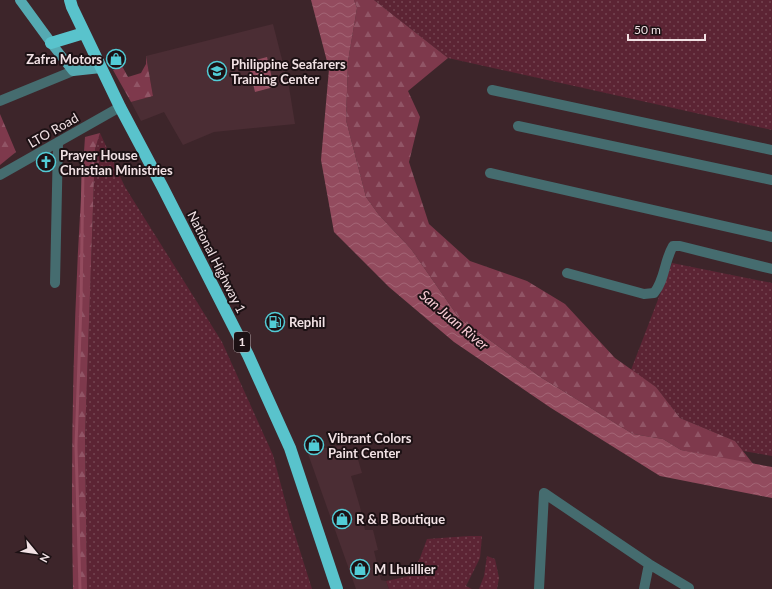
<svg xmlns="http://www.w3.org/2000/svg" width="772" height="589" font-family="Lato,sans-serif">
  <defs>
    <pattern id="grass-dots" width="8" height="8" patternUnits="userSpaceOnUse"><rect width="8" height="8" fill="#5c2434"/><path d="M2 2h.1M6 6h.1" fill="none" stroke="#744451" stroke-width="1.8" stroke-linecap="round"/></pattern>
    <pattern id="forest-firs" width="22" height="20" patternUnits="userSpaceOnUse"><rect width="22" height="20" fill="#7e394c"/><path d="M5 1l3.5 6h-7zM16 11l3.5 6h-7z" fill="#915566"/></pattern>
    <pattern id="water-waves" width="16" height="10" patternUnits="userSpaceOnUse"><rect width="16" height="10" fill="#934b5e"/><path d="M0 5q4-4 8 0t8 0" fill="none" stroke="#a36575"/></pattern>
  </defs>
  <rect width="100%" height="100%" fill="#3d252a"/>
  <!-- built -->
  <path fill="#4b2d34" d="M273,24L289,87L295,124L214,132L183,145L164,112L141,121L131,102L153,96L146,56Z
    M345,445L346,457L357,456L362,473L351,476L360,507L365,530H373L378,550L374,551L381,580L386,581L389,589H356L307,451Z"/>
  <!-- grass -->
  <path fill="url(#grass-dots)" d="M374,0H772V130L448,58Z
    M100,133L125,187L222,342L273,455L290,519L312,589H87L85,437L95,149Z
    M672,263L772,283V456L743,451L735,441L680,418L656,387L631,370Z
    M469,536H482L480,558L466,586L472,589H389L386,581L410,576L420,558L427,539Z
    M487,556L495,559L499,578L497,589H479L484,576Z"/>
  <!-- forest -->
  <path fill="url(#forest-firs)" d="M354,0H374L448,58L408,91L420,117L409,162L429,224L470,261L527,281L565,304L615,358L656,387L680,418L735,441L754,465L681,450L663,439L633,434L542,378L459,318L411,249L379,215L366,197L346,120L348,61L357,8Z
    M146,56L153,96L131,102L113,70L122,66L128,77L141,73L146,64Z
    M0,114L16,152L0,165Z
    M100,133L95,149L85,437L87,589H73C70,438 74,287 85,137Z"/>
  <!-- water -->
  <path fill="url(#water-waves)" d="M311,0H354L357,8L348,61L346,120L366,197L379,215L411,249L459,318L542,378L633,434L663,439L681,450L772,467V498L660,476L551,408L454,342L389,287L334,232L321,160L329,69Z
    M267,57L274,87L255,92L248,62Z"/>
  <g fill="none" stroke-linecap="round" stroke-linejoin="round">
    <!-- stream -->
    <path stroke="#934b5e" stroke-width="3" d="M80,589L76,446L81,304L83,170"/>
    <!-- minor -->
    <path stroke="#456c6f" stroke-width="10" d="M492,90L772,150
      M0,101L73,71
      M518,126L772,180
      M490,173L772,237
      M0,175L120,107
      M567,273L644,294L654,293C665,280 664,261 673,246H680L772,269
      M55,283L58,142
      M544,493L649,564L689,588
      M539,589L544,493
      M644,589L649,564"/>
    <!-- major -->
    <path stroke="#55aab2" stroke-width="10" d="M20,0L55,48L73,71L101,68"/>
    <!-- highway -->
    <path stroke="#59c3cc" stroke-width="12" d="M70,0L72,7L120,107L163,188L248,355L290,448L337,589
      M51,43L84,33"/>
  </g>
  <!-- icons -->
  <defs>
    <symbol id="shop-ring" viewBox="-11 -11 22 22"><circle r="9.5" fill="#1c1114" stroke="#52ccd6" stroke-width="1.5"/><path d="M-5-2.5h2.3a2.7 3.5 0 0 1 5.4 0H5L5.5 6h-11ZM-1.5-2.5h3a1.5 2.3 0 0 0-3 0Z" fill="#52ccd6"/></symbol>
    <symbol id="university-ring" viewBox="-11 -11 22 22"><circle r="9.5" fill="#1c1114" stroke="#52ccd6" stroke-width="1.5"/><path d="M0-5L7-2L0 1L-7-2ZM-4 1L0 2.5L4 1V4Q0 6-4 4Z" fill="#52ccd6"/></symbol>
    <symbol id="church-ring" viewBox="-11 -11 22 22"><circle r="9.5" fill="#1c1114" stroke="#52ccd6" stroke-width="1.5"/><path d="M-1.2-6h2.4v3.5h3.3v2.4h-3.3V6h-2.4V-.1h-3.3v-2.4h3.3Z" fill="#52ccd6"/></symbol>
    <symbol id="fuel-ring" viewBox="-11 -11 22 22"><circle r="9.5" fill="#1c1114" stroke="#52ccd6" stroke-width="1.5"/><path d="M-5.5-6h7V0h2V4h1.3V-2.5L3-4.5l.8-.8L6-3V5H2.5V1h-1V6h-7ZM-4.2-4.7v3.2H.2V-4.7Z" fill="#52ccd6"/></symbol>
  </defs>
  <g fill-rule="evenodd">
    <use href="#shop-ring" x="105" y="48" width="22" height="22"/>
    <use href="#university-ring" x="206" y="60" width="22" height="22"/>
    <use href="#church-ring" x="35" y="151" width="22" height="22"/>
    <use href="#fuel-ring" x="264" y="311" width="22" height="22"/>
    <use href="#shop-ring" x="303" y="434" width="22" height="22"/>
    <use href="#shop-ring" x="331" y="508" width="22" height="22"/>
    <use href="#shop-ring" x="349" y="558" width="22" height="22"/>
  </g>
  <g text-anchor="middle" stroke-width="4" stroke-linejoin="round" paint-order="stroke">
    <!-- shield labels -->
    <rect fill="#1c1114" stroke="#b1a3a6" stroke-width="1" x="234" y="332" width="16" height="20" rx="3"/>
    <g font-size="12" font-weight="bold" fill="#f1e1e4">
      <text x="242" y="346">1</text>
    </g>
    <!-- poi labels -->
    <g font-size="13" font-weight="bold" fill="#f1e1e4" stroke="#1c1114" text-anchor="start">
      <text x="102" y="64" text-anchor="end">Zafra Motors</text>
      <text x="231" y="69">Philippine Seafarers<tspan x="231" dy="15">Training Center</tspan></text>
      <text x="60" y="160">Prayer House<tspan x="60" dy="15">Christian Ministries</tspan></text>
      <text x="289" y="327">Rephil</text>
      <text x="328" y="443">Vibrant Colors<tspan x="328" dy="15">Paint Center</tspan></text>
      <text x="356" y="524">R &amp; B Boutique</text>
      <text x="374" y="574">M Lhuillier</text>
    </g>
    <!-- street labels -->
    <g font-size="13" fill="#f1e1e4" stroke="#1c1114">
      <text transform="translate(53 130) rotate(-30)" y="5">LTO Road</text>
      <text transform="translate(217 262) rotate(63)" y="5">National Highway 1</text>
    </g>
    <!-- water labels -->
    <g font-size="14" font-style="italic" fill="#f9cdd6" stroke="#1c1114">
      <text transform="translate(454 320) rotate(40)" y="5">San Juan River</text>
    </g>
  </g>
  <!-- north arrow -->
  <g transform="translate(36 553) rotate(119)" stroke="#1c1114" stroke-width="3" paint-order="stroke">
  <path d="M0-3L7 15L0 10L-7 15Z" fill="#f1e1e4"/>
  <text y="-6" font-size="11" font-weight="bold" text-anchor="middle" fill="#f1e1e4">N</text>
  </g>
  <!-- scale -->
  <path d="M628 34v6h77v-6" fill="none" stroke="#f1e1e4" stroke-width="2"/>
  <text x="634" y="34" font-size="12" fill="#f1e1e4" stroke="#1c1114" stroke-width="3" paint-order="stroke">50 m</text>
</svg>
